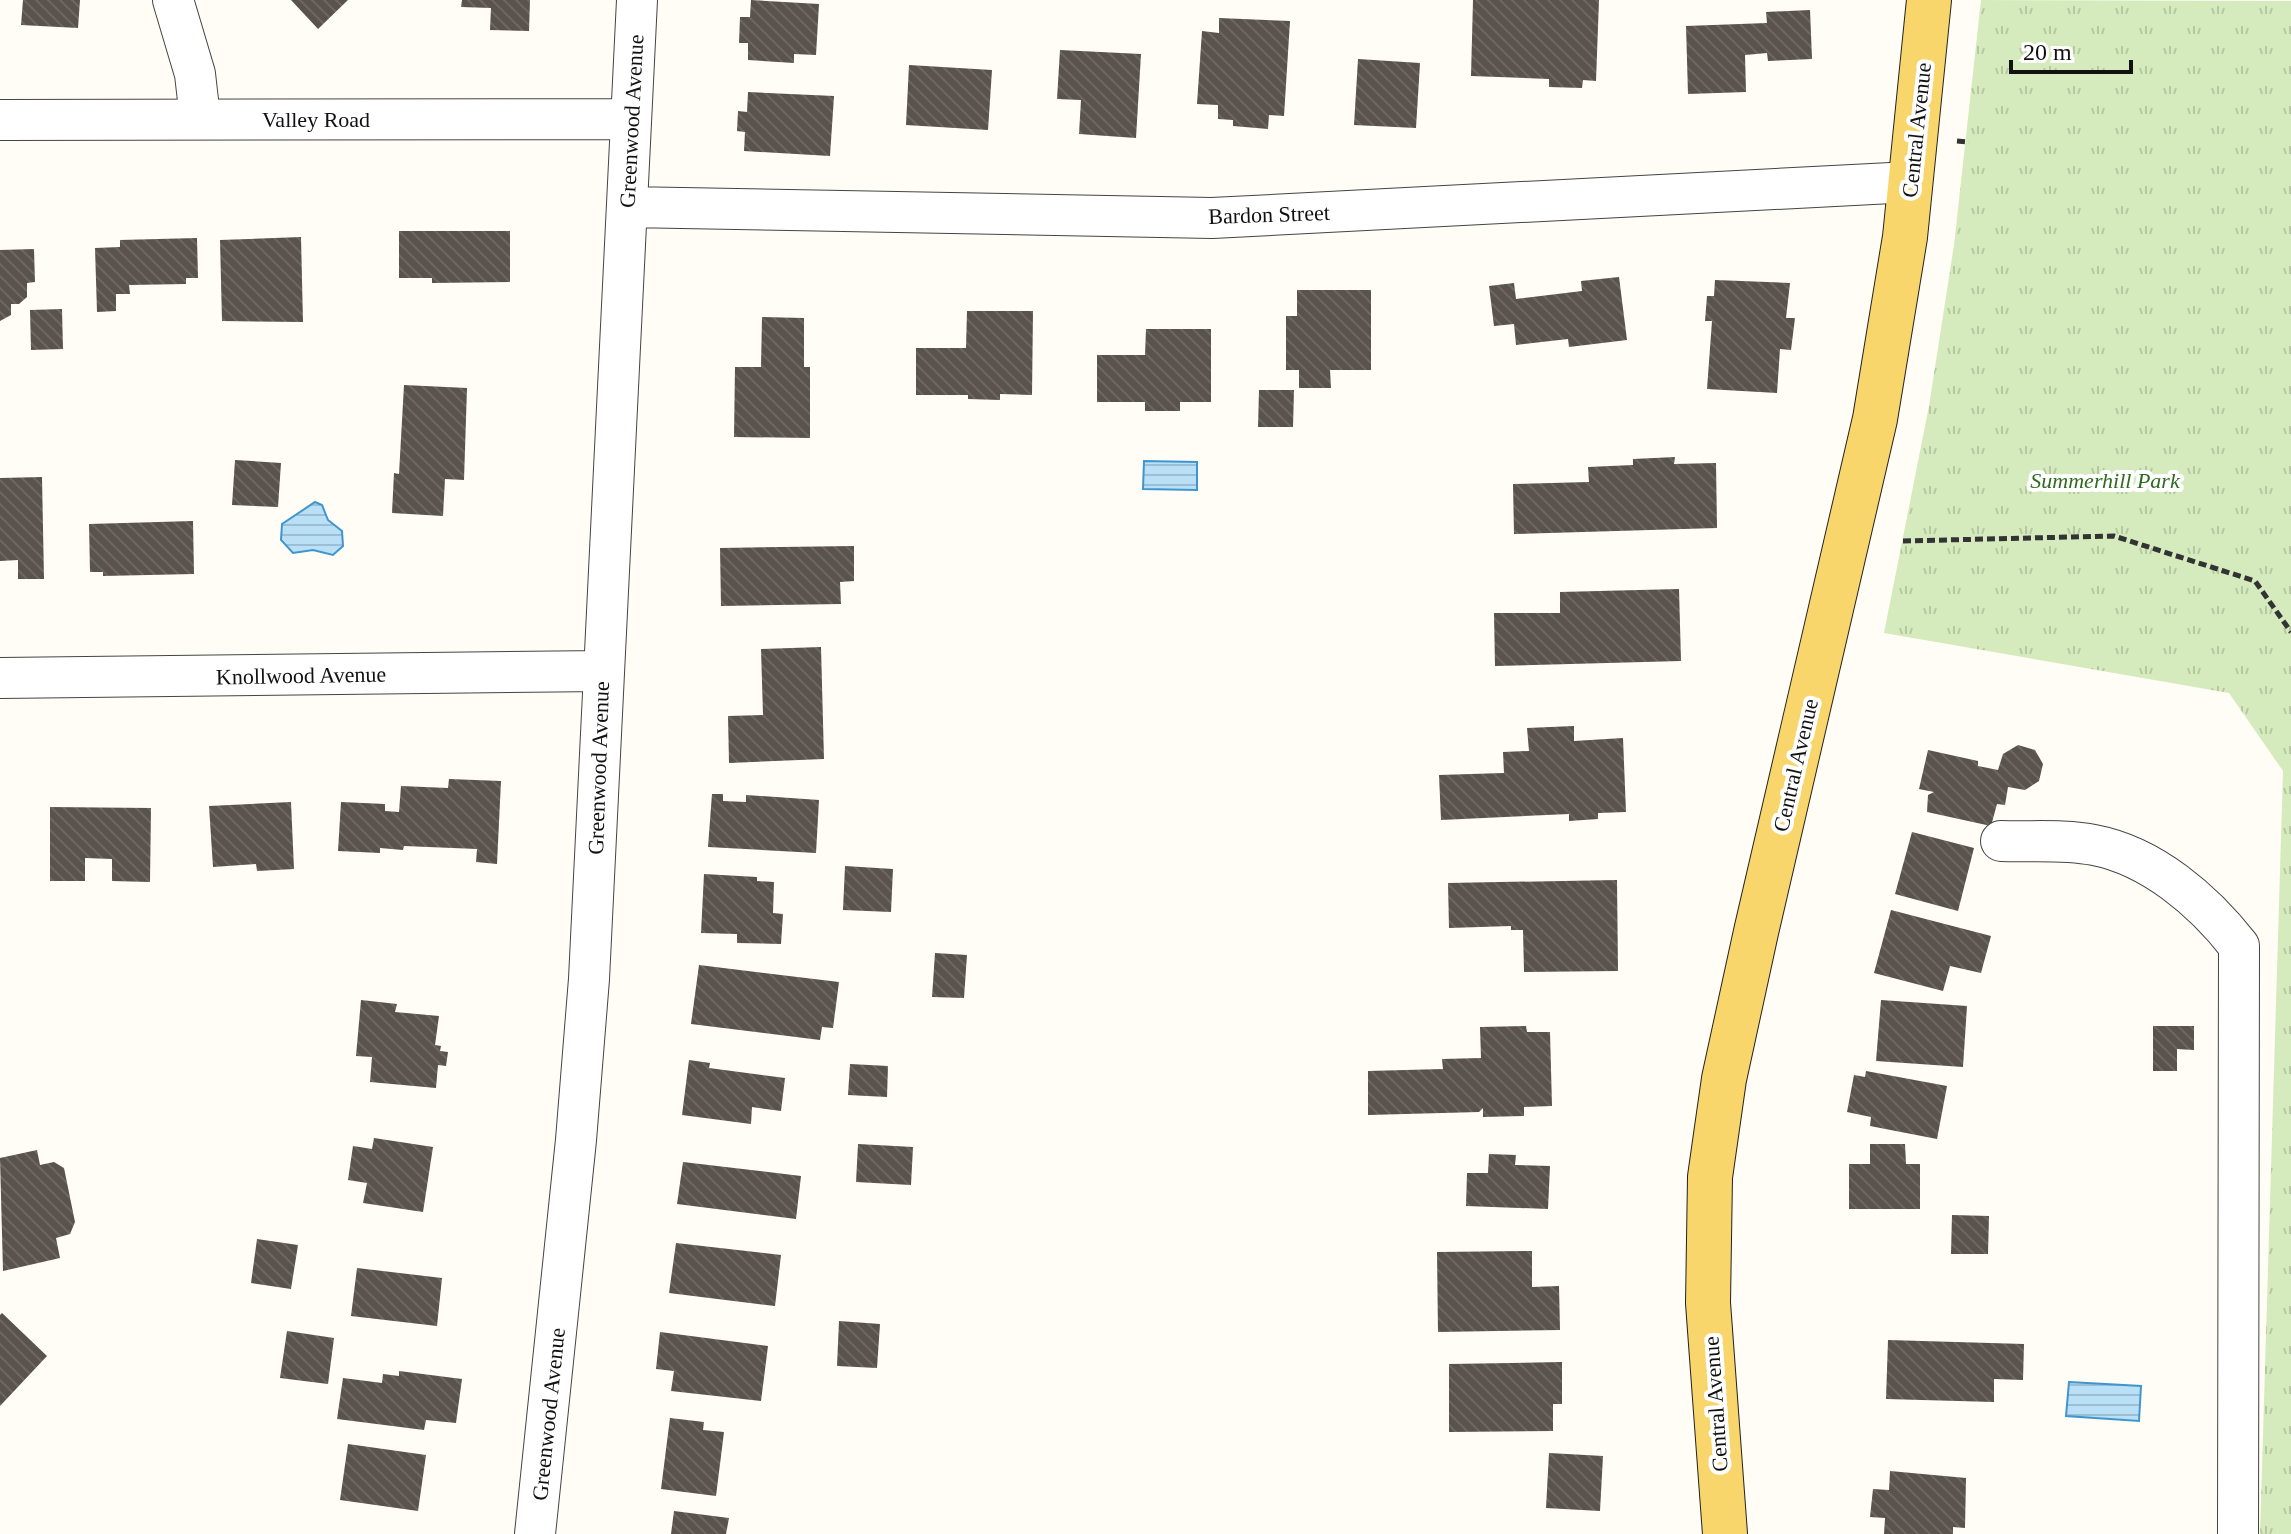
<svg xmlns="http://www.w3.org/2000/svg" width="2291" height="1534" font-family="'Times New Roman',serif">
  <defs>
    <pattern id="park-tufts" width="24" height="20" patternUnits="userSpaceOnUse" patternTransform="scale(2)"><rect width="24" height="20" fill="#d5ebbd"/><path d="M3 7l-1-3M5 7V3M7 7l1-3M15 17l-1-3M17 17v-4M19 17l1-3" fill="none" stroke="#b6c8a1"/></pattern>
    <pattern id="water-rules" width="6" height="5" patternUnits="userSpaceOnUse" patternTransform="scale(2)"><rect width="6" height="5" fill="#b9e0f7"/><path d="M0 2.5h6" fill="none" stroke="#9ebfd3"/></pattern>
    <pattern id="building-back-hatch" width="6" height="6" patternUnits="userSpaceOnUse" patternTransform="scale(2)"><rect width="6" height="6" fill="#5a524d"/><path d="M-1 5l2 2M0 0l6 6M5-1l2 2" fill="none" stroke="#6d6662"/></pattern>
  </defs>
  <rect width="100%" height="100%" fill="#fffdf5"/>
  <!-- park -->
  <path fill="url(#park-tufts)" d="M1981,0L2291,1V1534H2260L2283,771L2229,693L1884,633L1929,406L1954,245Z"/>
  <!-- water -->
  <path fill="url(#water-rules)" stroke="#3f96cf" stroke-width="2" d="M1144,461L1197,462V490L1143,489Z
    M315,502L322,505L328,520L342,531L343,546L333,555L313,550L293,553L281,540L282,524Z
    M2069,1382L2141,1386L2139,1421L2066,1416Z"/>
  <!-- building -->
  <path fill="url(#building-back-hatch)" d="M23,0H80L78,28L21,25Z
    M291,0H348L318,29Z
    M462,0H530L529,31L490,30L491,8L461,7Z
    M751,0L819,4L816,55L794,54V63L748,60V43H739L740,17H750Z
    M1473,0H1599L1596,81L1583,80L1582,88L1549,87V79L1471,76Z
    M1810,10L1812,59L1768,61L1767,53L1745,55L1746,92L1688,94L1686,26L1767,23L1766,12Z
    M1219,18L1290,21L1284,116L1269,115L1268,129L1233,126V120L1218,119V105L1197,104L1202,31L1219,33Z
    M1060,50L1141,54L1136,138L1079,134L1081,100L1057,99Z
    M1358,59L1420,63L1416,128L1354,125Z
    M909,65L992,70L988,130L906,125Z
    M748,92L834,96L830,156L744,151L745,132L737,131L738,111L747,112Z
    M399,231H510V282L432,283V278H399Z
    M301,237L303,322L222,321L220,240Z
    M197,238L198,278H186V284L129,285L130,294H116V311L97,312L95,248L120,247V240Z
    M34,249L35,282L27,283V297L19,304H11V315L0,321V250Z
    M1619,277L1627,340L1569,347L1568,339L1516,345L1514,324L1494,326L1489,286L1514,283L1516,299L1582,291L1581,281Z
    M1715,280L1790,283L1786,318H1795L1791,350L1780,349L1777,393L1707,389L1712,321H1705L1707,296H1714Z
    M1297,290H1371V370H1330L1331,388H1299V370H1286V316H1297Z
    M62,309L63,349L31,350L30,310Z
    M967,311H1033L1032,395L1000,394V400L968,399V395H916V348H966Z
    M762,317L804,318V367H810V438L734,437L735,367H761Z
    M1146,329H1211V402H1180V411H1145V402H1097V355H1145Z
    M404,385L467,388L464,480L445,479L443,516L392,513L394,473L399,474Z
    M1259,390H1294L1293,427H1258Z
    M1675,457L1674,464L1716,463L1717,528L1514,534L1513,484L1589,482L1588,467L1633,465V459Z
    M235,460L281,463L278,507L232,505Z
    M42,477L44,579H18V560L0,561V478Z
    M193,521L194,574L103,576V572H90L89,524Z
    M854,546V581L840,582L841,604L721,606L720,548Z
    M1679,589L1681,661L1495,666L1494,613H1560V592Z
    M821,647L824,759L729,763L728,716L763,715L761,649Z
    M1574,726V741L1623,738L1626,812L1598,813V819L1569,821V814L1441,820L1439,775L1504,773L1503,752L1529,751L1527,728Z
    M2018,745L2035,750L2043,764L2039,781L2025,790L2008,787L2005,805L1997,804L1991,826L1927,812L1928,795L1934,792L1919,789L1928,750L1978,761V766L1998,770L2003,754Z
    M449,779L501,781L497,864L476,862L477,849L404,846L403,850L380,848V853L338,851L341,802L385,804V811L399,812L401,786L448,788Z
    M712,794H723V801L746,802V795L819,800L816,853L708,847Z
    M291,802L294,869L257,871L256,864L213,867L209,806Z
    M50,807L151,808L150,882L112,881V859L85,858V881H50Z
    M1912,832L1974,848L1958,911L1895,894Z
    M845,866L893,869L891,912L843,910Z
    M704,874L757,877V881L774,882L773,913L783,914L781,944L737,943V934L701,933Z
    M1617,880L1618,971L1524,972L1523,930H1511V926L1449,928L1448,883Z
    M1891,910L1991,936L1981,973L1950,966L1943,991L1874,973Z
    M935,953L967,955L964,998L932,997Z
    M699,965L839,982L833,1028L822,1027L820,1040L691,1024Z
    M361,1000L397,1004L395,1012L439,1016L435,1045L441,1046L440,1051L448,1052L446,1066L438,1065L436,1088L370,1082L372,1057L356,1056Z
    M1881,1000L1967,1006L1963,1067L1876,1061Z
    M1526,1026L1527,1032H1550L1552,1106L1524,1107V1116L1483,1117V1108L1479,1112L1368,1115V1071L1443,1069L1442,1059L1481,1058L1480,1027Z
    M2153,1026H2194V1050L2177,1049V1071H2153Z
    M689,1060L710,1063L709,1068L785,1078L781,1111L752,1107L751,1124L682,1115Z
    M850,1064L888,1066L887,1097L848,1095Z
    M1866,1071L1947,1086L1937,1139L1870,1126L1871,1117L1847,1112L1854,1075L1865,1077Z
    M374,1138L433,1147L423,1212L363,1203L367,1183L348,1180L353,1146L372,1149Z
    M858,1144L913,1147L911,1185L856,1182Z
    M1870,1144H1905L1906,1164H1920V1209H1849V1164H1870Z
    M37,1150L40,1165L54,1162L64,1168L75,1222L70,1234L56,1238L60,1258L3,1271L0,1158Z
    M1489,1154L1516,1155L1515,1165L1550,1166L1548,1209L1466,1206L1467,1173H1488Z
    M683,1162L801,1176L796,1219L677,1204Z
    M1952,1215L1989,1216L1988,1254H1951Z
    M257,1239L298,1245L291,1289L251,1283Z
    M676,1243L781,1255L775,1306L669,1293Z
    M1532,1251V1287L1559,1286L1560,1330L1438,1332L1437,1252Z
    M357,1268L442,1278L437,1326L351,1316Z
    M2,1313L47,1356L0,1406V1315Z
    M839,1321L880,1324L877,1368L837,1366Z
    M287,1331L334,1338L328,1384L280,1378Z
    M660,1332L768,1346L761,1401L671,1391L674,1371L656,1369Z
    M1888,1340L2024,1344L2023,1380L1994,1379V1402L1886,1399Z
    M1562,1362V1404H1553V1431L1449,1432V1364Z
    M399,1371L462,1379L456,1423L426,1420L424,1430L337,1419L343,1378L382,1383L383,1374L399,1376Z
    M670,1418L704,1422L703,1430L724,1432L716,1496L661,1489Z
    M348,1444L426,1455L418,1511L340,1500Z
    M1549,1453L1603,1456L1600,1511L1546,1508Z
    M1890,1471L1966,1478L1965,1528L1953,1527V1534H1884L1885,1518L1870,1517L1873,1489L1889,1490Z
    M674,1511L729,1518L726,1534H671Z"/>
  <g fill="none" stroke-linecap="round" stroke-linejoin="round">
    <defs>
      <path id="minor" d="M173,0L195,74L200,118
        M0,120L631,119
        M627,207L1212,218L1911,182
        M0,678L602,671
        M2001,841C2031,842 2065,839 2094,845C2152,856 2204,901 2239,946L2238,1534
        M535,1534L576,1140L589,979L637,0"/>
      <path id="major" d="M1725,1534L1708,1303L1710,1177L1724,1079L1756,932L1875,419L1905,237L1929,0"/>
    </defs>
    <!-- minor casing -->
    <use href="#minor" stroke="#444" stroke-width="42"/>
    <!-- major casing -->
    <use href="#major" stroke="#222" stroke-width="46"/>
    <!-- path -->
    <path stroke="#333" stroke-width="5" stroke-dasharray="8 4" stroke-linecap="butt" d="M1957,141L1969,142
      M1903,541L2114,536L2255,581L2291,632"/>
    <!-- minor -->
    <use href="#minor" stroke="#fff" stroke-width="40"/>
    <!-- major -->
    <use href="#major" stroke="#f9d66b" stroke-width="44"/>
  </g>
  <g text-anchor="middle" stroke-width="8" stroke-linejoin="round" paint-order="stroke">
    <!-- street labels -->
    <g font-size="22" fill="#111" stroke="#fff">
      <text x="316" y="127">Valley Road</text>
      <text transform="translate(631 121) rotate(-87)" y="8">Greenwood Avenue</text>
      <text transform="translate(1916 130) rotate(-84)" y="8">Central Avenue</text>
      <text transform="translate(1269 214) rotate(-2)" y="8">Bardon Street</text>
      <text transform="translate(301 675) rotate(-1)" y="8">Knollwood Avenue</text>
      <text transform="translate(1795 765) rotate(-77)" y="8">Central Avenue</text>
      <text transform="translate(598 768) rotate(-88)" y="8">Greenwood Avenue</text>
      <text transform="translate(1715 1404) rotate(-94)" y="8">Central Avenue</text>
      <text transform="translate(548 1414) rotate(-84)" y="8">Greenwood Avenue</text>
    </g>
    <!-- park labels -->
    <g font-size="22" font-style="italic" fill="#2f6b1f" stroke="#fff">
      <text x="2105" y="488">Summerhill Park</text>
    </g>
  </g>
  <!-- scale -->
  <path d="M2011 60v12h120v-12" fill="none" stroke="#111111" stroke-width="4"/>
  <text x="2023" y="60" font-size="24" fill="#111111" stroke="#ffffff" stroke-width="6" paint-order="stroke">20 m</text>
</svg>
